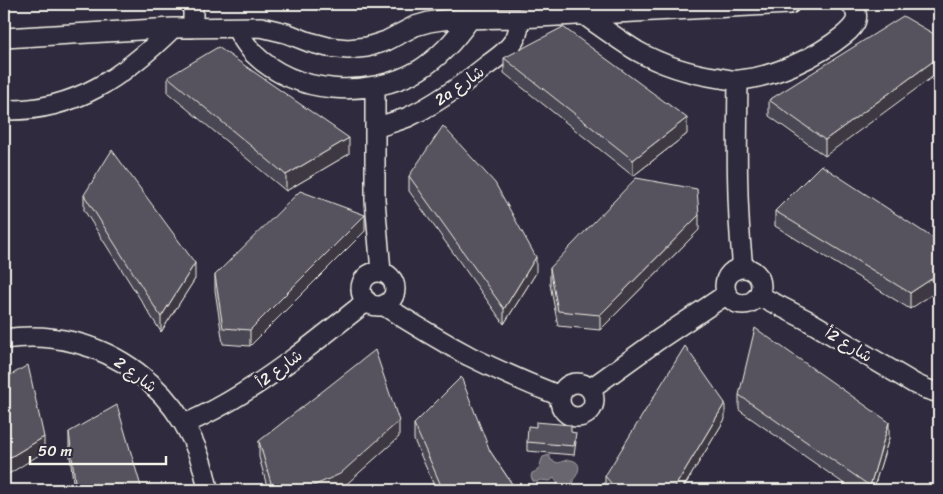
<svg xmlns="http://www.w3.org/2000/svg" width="943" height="494" font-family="Sriracha,'Playpen Sans Arabic',sans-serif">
  <rect width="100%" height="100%" fill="#2f2a3d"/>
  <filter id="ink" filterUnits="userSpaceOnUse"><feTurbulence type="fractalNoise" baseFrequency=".02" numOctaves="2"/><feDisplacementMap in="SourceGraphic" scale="10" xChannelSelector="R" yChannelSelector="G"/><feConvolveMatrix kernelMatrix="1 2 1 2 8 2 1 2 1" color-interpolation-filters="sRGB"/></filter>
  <g filter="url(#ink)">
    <!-- water -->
    <path fill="#6a6670" stroke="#a19ea0" d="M549,455L551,460L558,463C562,462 567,459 571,460C583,462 579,474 573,480L574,490H556L555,486L558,484L554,478L550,481L540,480L537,482L533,481L531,477L532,473C543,469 538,466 543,457Z"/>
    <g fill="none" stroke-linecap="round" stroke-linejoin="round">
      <defs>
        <path id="minor" d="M193,4V28
          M583,14C601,27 619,40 637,51C662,65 692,74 720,78C726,79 733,81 739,80C774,77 817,57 844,35C855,26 862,17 851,4
          M236,28C241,37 246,45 253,53C295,95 369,99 419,70C440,57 456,39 470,19
          M4,38L173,28L261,27L286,33L309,42L328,47L348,49L367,47L386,41L415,26L429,22L442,20L456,19L519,18L790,4
          M738,81C737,143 736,206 743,268
          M375,87V200L381,272
          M4,110C75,112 124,76 173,28
          M375,128C386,124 398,121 408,117C436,104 462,85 486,66C497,58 510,49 516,37C519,31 519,25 519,18
          M725 286a18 18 0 1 1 36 0a18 18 0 1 1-36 0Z
          M361 289a17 17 0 1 1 34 0a17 17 0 1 1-34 0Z
          M758,295L807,320L915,384L926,389L939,393
          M383,305C411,323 439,340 469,356C499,371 529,384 560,396
          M4,339C103,324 192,392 208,490
          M560 400a17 17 0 1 1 34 0a17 17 0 1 1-34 0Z
          M590,389L658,340L727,294
          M185,424C205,415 224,405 243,393C287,366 326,333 367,301"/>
      </defs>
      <!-- minor casing -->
      <use href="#minor" stroke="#f4f1e8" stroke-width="22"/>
      <!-- minor -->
      <use href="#minor" stroke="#2f2a3d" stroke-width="19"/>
    </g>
    <!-- wall -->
    <path fill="#4a4752" stroke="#f4f1e8" d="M939,37L825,156L769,116V100Z
      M504,58L687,134L633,176L504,73Z
      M168,77L349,154L286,191L168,93Z
      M409,176L536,273L504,324L409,191Z
      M84,195L195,279L161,332L84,210Z
      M775,211L939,242L910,309L775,226Z
      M699,230L600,330L558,326L550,284V268Z
      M365,231L250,346L223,344L215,290V275Z
      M739,395L889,438L873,490H853L739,410Z
      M725,419L682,490H605V476Z
      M414,424L490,451L516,490H436L414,440Z
      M69,432L142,490H74L69,448Z
      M571,432L576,442L574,455L527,451V442Z
      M399,437L339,490H268L259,457V441Z"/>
    <!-- shaded-wall -->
    <path fill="#3c3942" stroke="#f4f1e8" d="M939,57V72L825,156V140Z
      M687,118V134L633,176V160Z
      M349,138V154L286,191V175Z
      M365,215V231L250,346V330Z
      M699,215V230L600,330V315Z
      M536,257V273L504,324V309Z
      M195,263V279L161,332V317Z
      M939,274V290L910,309V293Z
      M725,403V419L682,490H673Z
      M399,421V437L340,490H304Z
      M889,422V438L873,490H870V486Z
      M44,437V452L4,477V461Z"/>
    <!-- building -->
    <path fill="#56525f" stroke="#f4f1e8" d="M903,16L939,37V57L825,140L769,100Z
      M563,27L687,118L633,160L504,58Z
      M218,47L349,138L286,175L168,77Z
      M443,126L495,183L536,257L504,309L409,176Z
      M112,150L195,263L161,317L84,195Z
      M821,165L939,242V274L910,293L775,211Z
      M636,178L697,189L699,215L600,315L558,311L550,268Z
      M300,191L365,215L250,330L223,328L215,275Z
      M755,328L889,422L870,486L739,395Z
      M685,346L725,403L673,490H617L605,476Z
      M375,350L399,421L340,474L304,490H273L259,441Z
      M28,365L44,437L4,461V379Z
      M461,377L490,451L516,490H443L414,424Z
      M117,405L142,490H76L69,432Z
      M536,422L571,425V432L576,433L574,446L527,442L528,426L536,427Z"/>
  </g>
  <g text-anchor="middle" stroke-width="5" stroke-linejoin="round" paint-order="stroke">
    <!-- street labels -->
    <g font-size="16" fill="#f4f1e8" stroke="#2f2a3d">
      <text transform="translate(459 85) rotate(-35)" y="6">2a شارع</text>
      <text transform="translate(849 344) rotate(31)" y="6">شارع 2أ</text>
      <text transform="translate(279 368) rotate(-36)" y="6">شارع 2أ</text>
      <text transform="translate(136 374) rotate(37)" y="6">شارع 2</text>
    </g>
  </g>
  <!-- margin -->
  <rect width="943" height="494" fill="none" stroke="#2f2a3d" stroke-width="20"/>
  <rect x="10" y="10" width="923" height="474" fill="none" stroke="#f4f1e8" stroke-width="2" filter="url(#ink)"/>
  <!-- scale -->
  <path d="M30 456v8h136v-8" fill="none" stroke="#f4f1e8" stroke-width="2.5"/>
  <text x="38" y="456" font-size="15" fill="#f4f1e8" stroke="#2f2a3d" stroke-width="4" paint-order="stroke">50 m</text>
</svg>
